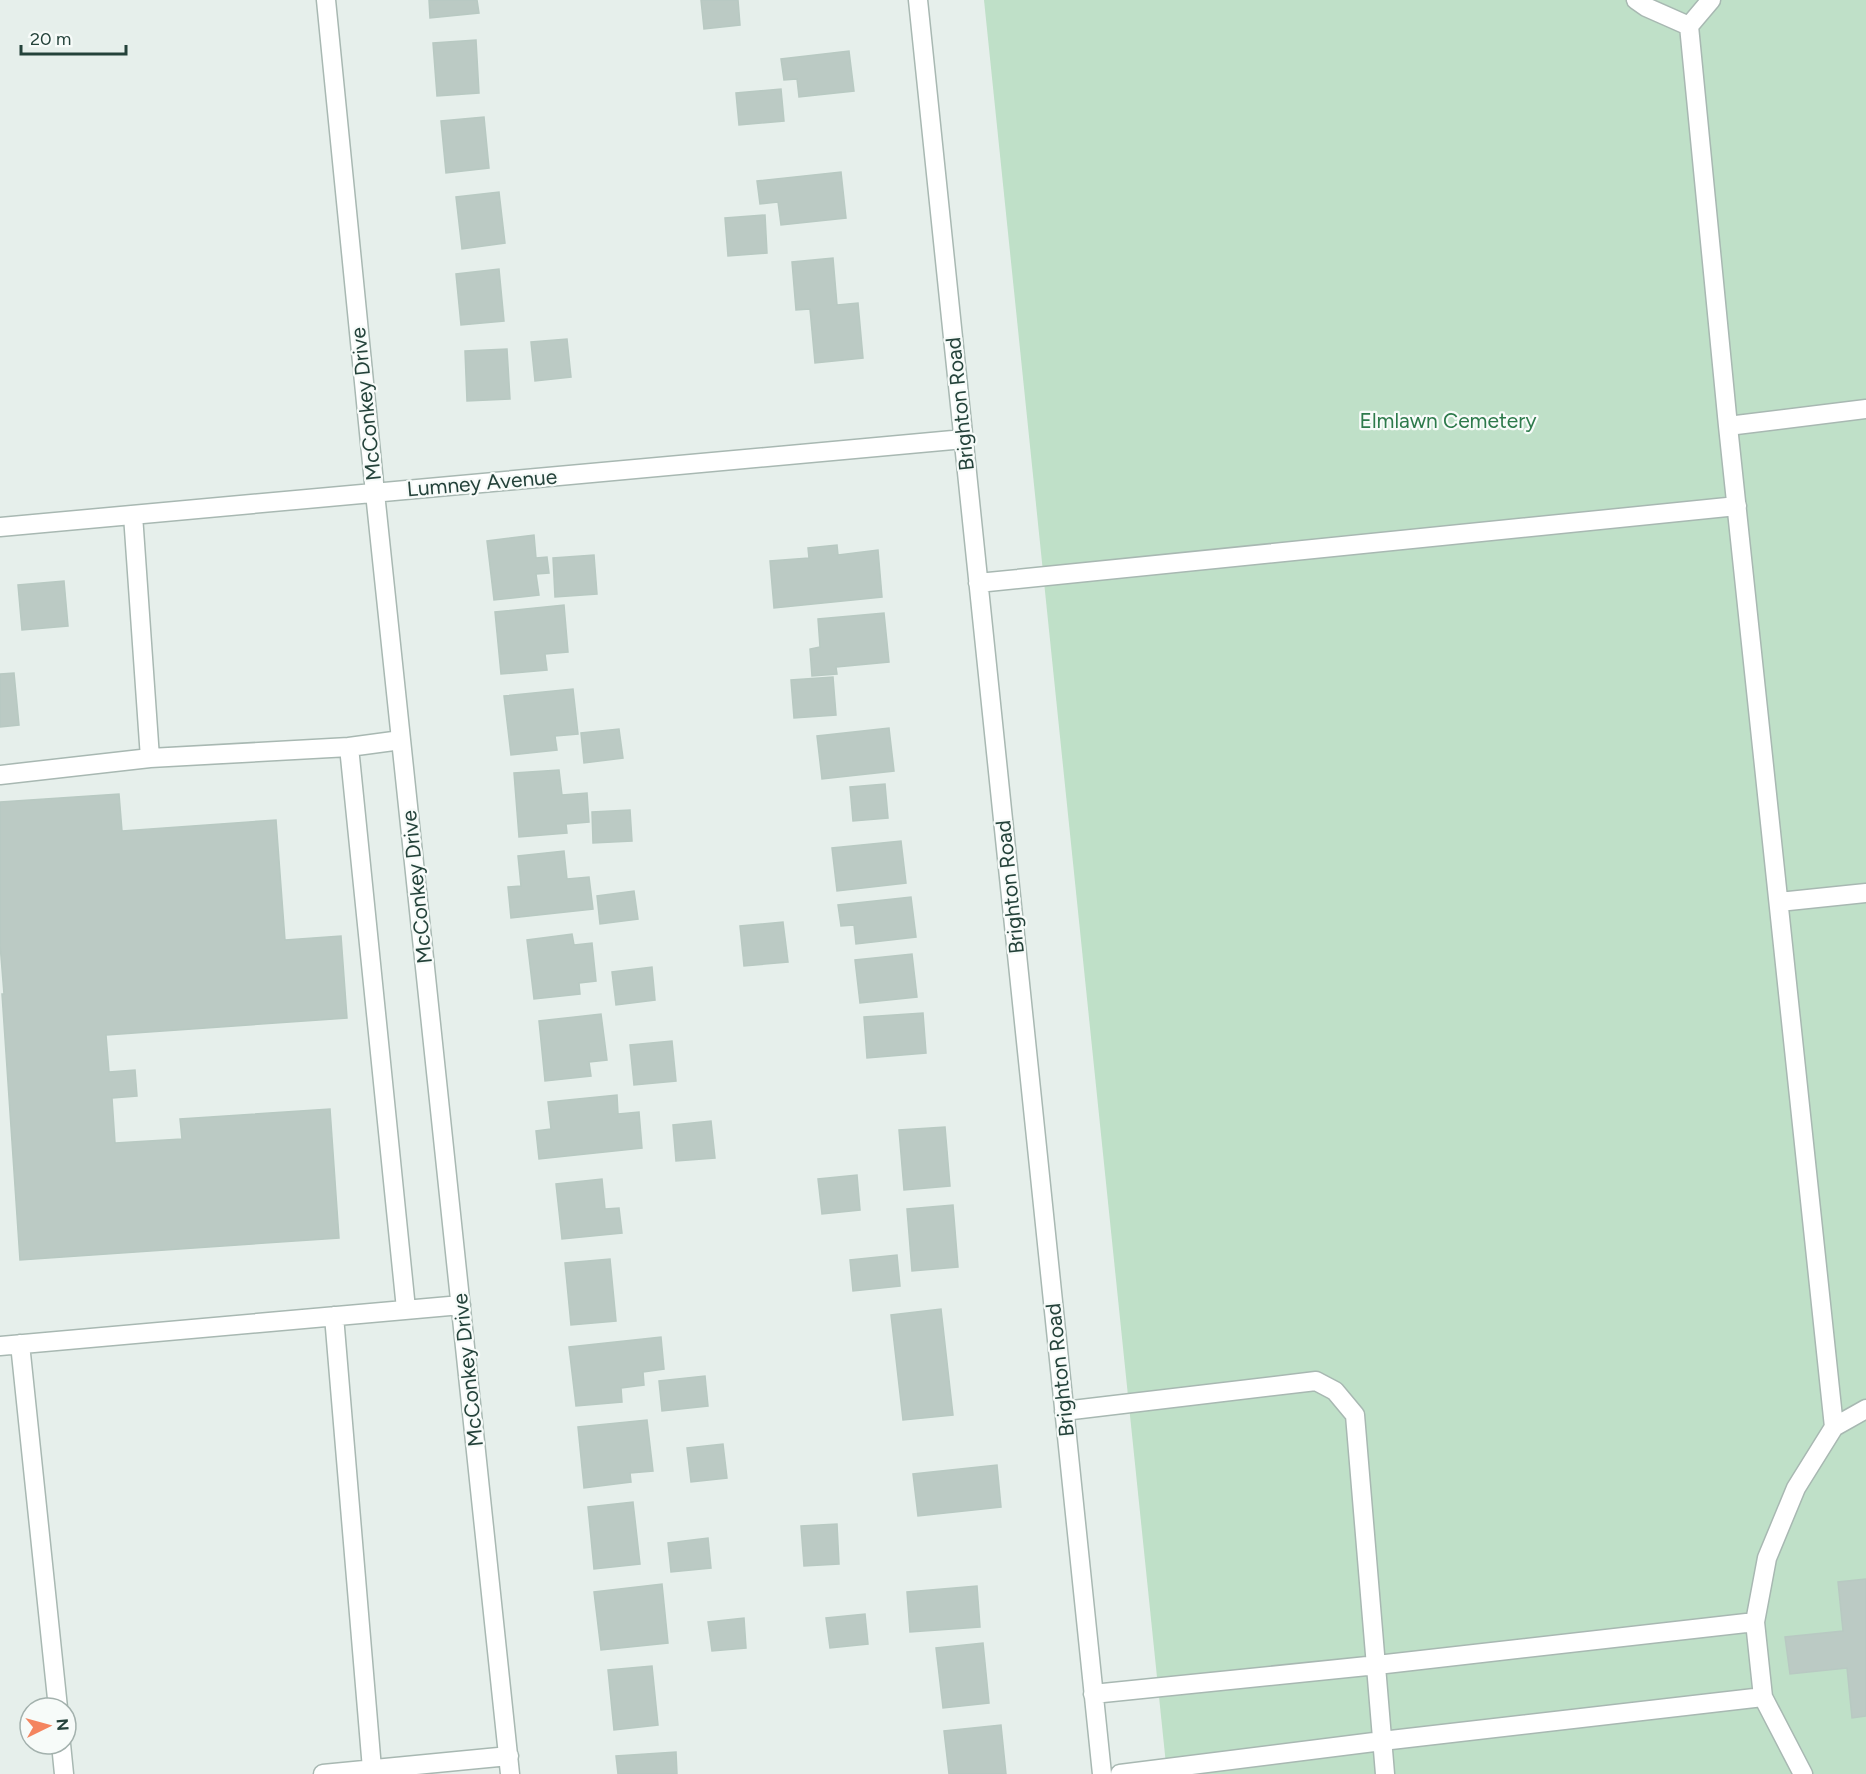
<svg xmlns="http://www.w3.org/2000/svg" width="1866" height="1774" font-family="Figtree,sans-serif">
  <rect width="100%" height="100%" fill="#e6efeb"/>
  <!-- green -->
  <path fill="#bfe0c8" d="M984,0H1866V1774H1167Z"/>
  <!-- building -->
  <path fill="#bbcac4" stroke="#b8c9c2" stroke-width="1.5" d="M429,0H477L479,13L430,18Z
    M701,0H738L740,25L704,29Z
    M476,40L479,93L437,96L433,43Z
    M849,51L854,91L799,97L797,79L784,80L781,59Z
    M781,89L784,121L739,125L736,93Z
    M484,117L489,168L446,173L441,121Z
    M841,172L846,218L781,225L778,202L760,204L757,181Z
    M499,192L505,243L462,249L456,197Z
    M765,215L767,253L728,256L725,218Z
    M833,258L837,305L858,303L863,358L815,363L810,309L796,310L792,262Z
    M499,269L504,321L461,325L456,274Z
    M567,339L571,377L535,381L531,342Z
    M507,349L510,399L467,401L465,351Z
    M534,535L536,558L547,557L549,573L536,574L539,595L494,600L487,541Z
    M837,545L838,555L878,550L882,597L774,608L770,561L809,558L808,548Z
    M594,555L597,594L555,597L553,558Z
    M64,581L68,626L22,630L18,585Z
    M564,605L568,652L545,654L547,670L501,674L495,612Z
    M884,613L889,662L836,667L837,674L812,676L810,649L820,647L818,619Z
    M14,673L19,725L0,727V674Z
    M833,677L836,715L794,718L791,680Z
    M573,689L578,734L555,736L557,750L511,755L504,696Z
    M889,728L894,771L822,779L817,736Z
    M619,729L623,758L584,763L581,733Z
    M559,770L562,795L587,793L589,822L566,824L567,833L519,837L514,773Z
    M885,784L888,818L853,821L850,787Z
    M119,794L122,831L276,820L285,940L341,936L347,1018L106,1035L109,1072L135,1070L137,1096L112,1098L115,1143L182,1139L180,1119L330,1109L339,1238L20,1260L2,994H4L0,944V802Z
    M630,810L632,841L593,843L592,812Z
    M901,841L906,883L837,891L832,848Z
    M564,851L567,879L589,877L593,909L511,918L508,887L521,886L518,856Z
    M634,891L638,919L600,924L597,896Z
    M911,897L916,937L856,944L854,925L841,926L838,905Z
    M783,922L788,962L744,966L740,926Z
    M572,934L574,945L592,943L596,981L579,983L580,994L534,999L527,940Z
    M912,954L917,997L860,1003L855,960Z
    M652,967L655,1000L616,1005L612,972Z
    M923,1013L926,1053L867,1058L864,1017Z
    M601,1014L607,1060L589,1062L591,1076L545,1081L539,1021Z
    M672,1041L676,1081L634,1085L630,1045Z
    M617,1095L618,1114L639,1112L642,1148L539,1159L536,1131L551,1129L548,1102Z
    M711,1121L715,1158L676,1161L673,1125Z
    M945,1127L950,1186L904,1190L899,1130Z
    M857,1175L860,1210L822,1214L818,1179Z
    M602,1179L605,1209L619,1208L622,1233L562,1239L556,1184Z
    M953,1205L958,1267L912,1271L907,1209Z
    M897,1255L900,1286L853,1291L850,1260Z
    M610,1259L616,1321L571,1325L565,1263Z
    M941,1309L953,1415L903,1420L891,1315Z
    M661,1337L664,1369L643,1372L644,1385L621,1388L622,1402L576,1406L569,1347Z
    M705,1376L708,1406L662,1411L659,1381Z
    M647,1420L653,1471L630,1473L631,1482L584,1488L578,1427Z
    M723,1444L727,1478L691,1482L687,1448Z
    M997,1465L1001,1507L918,1516L913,1474Z
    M633,1502L640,1564L594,1569L588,1507Z
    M837,1524L839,1564L804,1566L801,1526Z
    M708,1538L711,1568L671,1572L668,1543Z
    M1866,1579V1716L1852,1718L1847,1668L1790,1674L1785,1637L1843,1631L1838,1582Z
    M662,1584L668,1643L601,1650L594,1592Z
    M977,1586L980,1627L910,1632L907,1592Z
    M865,1614L868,1644L830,1648L826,1618Z
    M744,1618L746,1648L712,1651L708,1622Z
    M983,1643L989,1703L943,1708L936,1648Z
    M652,1666L658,1725L614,1730L608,1670Z
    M1001,1725L1006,1774H949L944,1731Z
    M676,1752L677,1774H618L616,1756Z"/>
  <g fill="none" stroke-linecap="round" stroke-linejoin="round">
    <defs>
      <path id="minor" d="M326,0L375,493L510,1774
        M918,0L1102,1774
        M1636,0L1646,7L1689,26
        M1711,0L1689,26L1728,426L1834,1427
        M1728,426L1866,409
        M133,515L150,758L349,747
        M0,527L964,439
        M978,583L1737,506
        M401,740L349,747L406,1309
        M0,775L150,758
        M1779,902L1866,893
        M334,1316L372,1769
        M20,1344L58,1708
        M0,1346L461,1305
        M1064,1411L1316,1381L1335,1391L1355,1415L1385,1774
        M1093,1694L1377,1665L1755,1622
        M61,1744L64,1774
        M323,1774L509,1756
        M1120,1774L1382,1741L1763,1697
        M1803,1774L1763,1697L1755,1622L1767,1558L1796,1488L1834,1427L1866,1409"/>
    </defs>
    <!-- minor casing -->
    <use href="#minor" stroke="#a8b8b2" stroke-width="21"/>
    <!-- minor -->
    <use href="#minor" stroke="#fff" stroke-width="18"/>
  </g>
  <g text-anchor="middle" stroke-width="4.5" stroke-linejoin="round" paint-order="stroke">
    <!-- street labels -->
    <g font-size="21" fill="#24423a" stroke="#f7fbf9">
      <text transform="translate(366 404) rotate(-96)" y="7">McConkey Drive</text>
      <text transform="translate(960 404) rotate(-96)" y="7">Brighton Road</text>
      <text transform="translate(482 483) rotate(-5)" y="7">Lumney Avenue</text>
      <text transform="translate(417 887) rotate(-96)" y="7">McConkey Drive</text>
      <text transform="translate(1010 887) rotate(-96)" y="7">Brighton Road</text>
      <text transform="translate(468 1370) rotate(-96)" y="7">McConkey Drive</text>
      <text transform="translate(1060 1370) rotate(-96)" y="7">Brighton Road</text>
    </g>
    <!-- park labels -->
    <g font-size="21" fill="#2d7a4b" stroke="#f7fbf9">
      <text x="1448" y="428">Elmlawn Cemetery</text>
    </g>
  </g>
  <!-- north arrow -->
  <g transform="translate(48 1726) rotate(85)"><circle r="28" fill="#f7fbf9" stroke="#a3b1ad" stroke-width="1.5"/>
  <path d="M0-4.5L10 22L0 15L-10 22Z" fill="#f4845f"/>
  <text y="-9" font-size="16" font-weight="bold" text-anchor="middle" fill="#24423a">N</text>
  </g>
  <!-- scale -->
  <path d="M21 45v9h105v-9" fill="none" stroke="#24423a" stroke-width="3"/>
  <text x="30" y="45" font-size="18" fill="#24423a" stroke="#f7fbf9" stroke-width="4.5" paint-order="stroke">20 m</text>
</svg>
